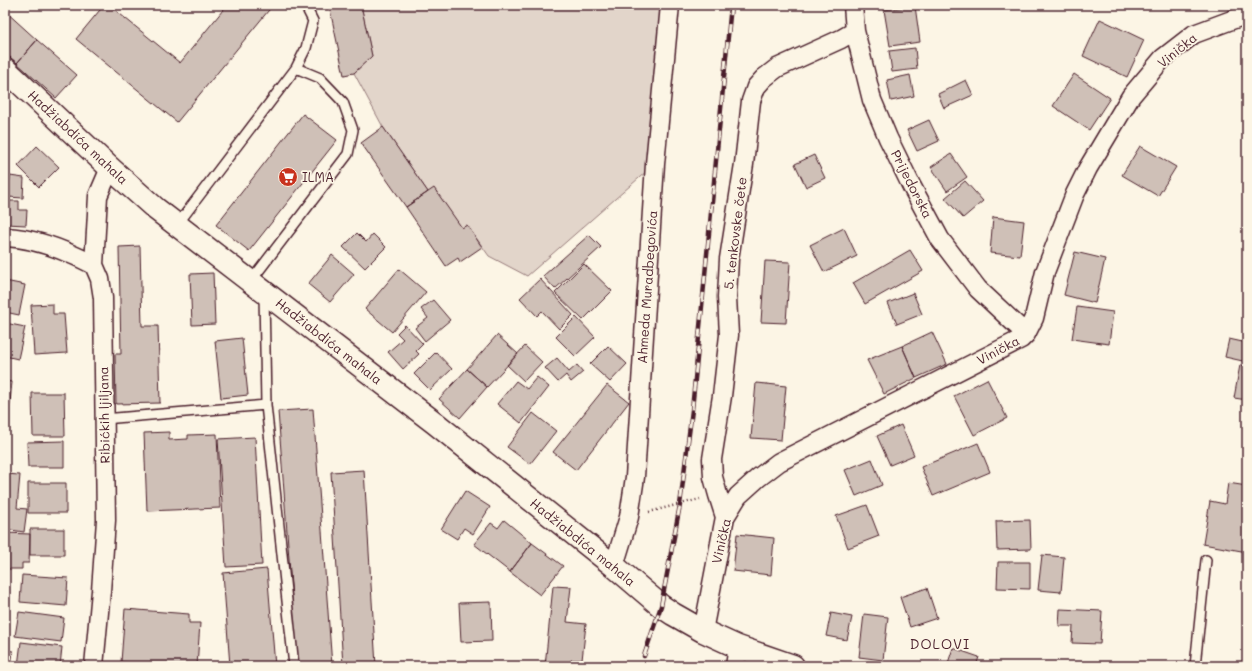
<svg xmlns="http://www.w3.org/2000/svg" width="1252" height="671" font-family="Mali,sans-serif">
  <rect width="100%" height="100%" fill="#fcf5e5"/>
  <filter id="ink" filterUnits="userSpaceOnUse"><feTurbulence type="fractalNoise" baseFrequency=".025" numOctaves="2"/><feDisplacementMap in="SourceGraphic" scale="8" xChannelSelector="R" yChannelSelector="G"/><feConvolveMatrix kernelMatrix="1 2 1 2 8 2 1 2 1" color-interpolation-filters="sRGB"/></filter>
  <g filter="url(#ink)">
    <!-- green -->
    <path fill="#e2d5ca" stroke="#967a7a" d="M361,5H670L655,164L527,276L489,256L467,225L462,228L428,192L383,127L354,73L372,56Z"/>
    <!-- building -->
    <path fill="#cfc0b7" stroke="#4a1f2b" d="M104,5H109L180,63L227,5H273L177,122L76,39Z
      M329,5H361L372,56L354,73L344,75Z
      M915,6L920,42L890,46L884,10Z
      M5,11L37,40L17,63L5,53Z
      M1100,19L1144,40L1127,77L1083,56Z
      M37,40L77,75L56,98L17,63Z
      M915,48L917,69L892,72L889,51Z
      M1074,74L1110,98L1089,130L1053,106Z
      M910,75L914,96L891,101L887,80Z
      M966,80L973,95L944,108L938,94Z
      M303,114L337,140L249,251L216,225Z
      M929,120L939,141L917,151L907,130Z
      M383,127L428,192L406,207L361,143Z
      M37,146L59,167L39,187L18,166Z
      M1140,146L1176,167L1158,196L1122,175Z
      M951,154L967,177L947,191L931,167Z
      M814,155L825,178L806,187L795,164Z
      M10,176L24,178L23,198L8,197Z
      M965,181L983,201L963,218L945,198Z
      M434,188L462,228L467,225L482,247L460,262L458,258L446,266L406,207Z
      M7,201H19V210H27L26,225L6,224Z
      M993,217L1024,221L1020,256L990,253Z
      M844,228L857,256L824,272L810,245Z
      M357,233L366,242L373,234L386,247L365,268L343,247Z
      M589,235L601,247L555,289L543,276Z
      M140,246L142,326H158L160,403L116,404L115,354H121L119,247Z
      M910,250L923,271L865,304L853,283Z
      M1075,252L1105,259L1095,303L1064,295Z
      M332,255L354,274L330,302L308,284Z
      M765,261L790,262L786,323L761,322Z
      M584,264L612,291L583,320L555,293Z
      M399,269L426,292L392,332L365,309Z
      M213,273L215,324L192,325L190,274Z
      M540,279L573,315L559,329L542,311L537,316L520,298Z
      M5,281L25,285L19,315L5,312Z
      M913,293L922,314L897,324L888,303Z
      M433,300L450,320L425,341L415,328L428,318L421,309Z
      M53,304V314H64L67,353L34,355L31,305Z
      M1077,307L1113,312L1109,344L1072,339Z
      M576,317L595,337L575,356L556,337Z
      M5,323L25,327L18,359L5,356Z
      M405,325L423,344L416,351L419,354L403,369L388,352L403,339L397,333Z
      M932,332L947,364L916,378L902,346Z
      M497,335L518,354L487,387L467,369Z
      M242,338L248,395L221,398L215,341Z
      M1229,339L1247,343V362L1225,357Z
      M525,346L542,362L524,381L507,365Z
      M608,346L627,364L610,382L590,364Z
      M902,346L916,378L884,394L867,360Z
      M436,352L452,369L430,390L414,374Z
      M557,358L569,372L577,365L583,372L571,382L566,375L558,382L545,368Z
      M1240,365L1247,366V400L1234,398Z
      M467,369L487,387L460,418L439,399Z
      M537,377L549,387L521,423L497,404L516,381L527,389Z
      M987,379L1007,418L974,435L954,396Z
      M5,381L12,382L8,423H5Z
      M756,383L786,386L781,440L751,438Z
      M607,385L629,402L576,470L553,452Z
      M32,393H64L65,436H33Z
      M313,409L332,666H297L278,411Z
      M533,413L556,431L530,464L507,447Z
      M901,425L914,455L890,465L877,436Z
      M169,432V440L188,439V435L217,434L220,508L147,511L144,433Z
      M255,437L262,565L226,567L218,439Z
      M64,441V467H28L27,442Z
      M978,443L990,472L933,496L921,467Z
      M872,459L882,485L856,496L845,470Z
      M364,470L376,666H343L331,472Z
      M5,474L20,475L17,508L27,509L24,532L5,529Z
      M28,483H66V513H28Z
      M1228,483L1247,486V552L1203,544L1210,501L1225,504Z
      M465,491L490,507L473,534L464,528L457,539L441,529Z
      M867,505L879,536L848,548L836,516Z
      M504,520L532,543L510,572L474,544L491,523L498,528Z
      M1030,520L1031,549L997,550L996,521Z
      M30,529H64V555H30Z
      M5,533L30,534L29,563H22V569H5Z
      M737,534L774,538L771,575L733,571Z
      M532,543L563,566L540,595L510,572Z
      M1042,555L1064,557L1061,592L1038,590Z
      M998,562H1030V589L997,588Z
      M267,569L275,666H230L223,573Z
      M22,575L68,578L66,606L20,602Z
      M553,586L571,587L567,622L586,624L582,660H571L570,666H545Z
      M927,588L937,618L910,627L900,597Z
      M491,602L492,641L461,642L459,603Z
      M125,609L189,614V623H200L197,666H154V664L121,662Z
      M1060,609L1102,611L1100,644L1072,643L1073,626H1059Z
      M19,612L64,618L61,642L15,636Z
      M831,613L852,617L847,640L826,636Z
      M864,614L888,617L883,660L859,657Z
      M21,642L62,647L60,666H18Z
      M953,648L979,657L976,666H947Z
      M5,650L13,651L11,666H5Z"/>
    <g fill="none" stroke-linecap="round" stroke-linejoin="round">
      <defs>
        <path id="service" d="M177,225L296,68L306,48L313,21L305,5
          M251,281L348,154L353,130L343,102L320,78L296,68
          M264,294L266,405L294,666
          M104,419L266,405
          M1195,666L1206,560"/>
        <path id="minor" d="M853,5L855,31L872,100L888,138L912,187L940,239L978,289L1026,334
          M5,237C36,238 67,251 94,265
          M725,517L718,495L713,477L712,459L722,396L729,335L727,297L729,259L744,164L751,101L756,87L764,78L777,68L841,39L855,31
          M614,566L629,517L635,477L655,164L670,5
          M703,631L725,517L738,496L758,478L779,462L1021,339L1026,334L1034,318L1045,272L1075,194L1088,168L1131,96L1163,58L1194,34L1237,18L1247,16
          M94,666L101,591L106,520L103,298L100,279L94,265L98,196L110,168
          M735,666L738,647"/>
        <path id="tertiary" d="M5,69L110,168L156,209L435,423L614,566L661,606L673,614L703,631L738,647L793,666"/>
      </defs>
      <!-- service casing -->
      <use href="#service" stroke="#4a1f2b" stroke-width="12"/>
      <!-- minor casing -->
      <use href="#minor" stroke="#4a1f2b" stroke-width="21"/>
      <!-- tertiary casing -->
      <use href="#tertiary" stroke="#4a1f2b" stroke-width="25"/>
      <!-- path -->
      <path stroke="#4a1f2b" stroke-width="2.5" stroke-dasharray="1 3" stroke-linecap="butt" d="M649,512L700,499"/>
      <!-- service -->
      <use href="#service" stroke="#fcf5e5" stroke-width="9"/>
      <!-- minor -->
      <use href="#minor" stroke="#fcf5e5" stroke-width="18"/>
      <!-- tertiary -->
      <use href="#tertiary" stroke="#fcf5e5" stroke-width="22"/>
      <defs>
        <path id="rail" d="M644,656L661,606L680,505L692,410L731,5"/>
      </defs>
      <!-- rail casing -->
      <use href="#rail" stroke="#4a1f2b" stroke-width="4.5"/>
      <!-- rail -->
      <use href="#rail" stroke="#fcf5e5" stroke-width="3" stroke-dasharray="9" stroke-linecap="butt"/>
    </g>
  </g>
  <!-- icons -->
  <defs>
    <symbol id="supermarket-disc" viewBox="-11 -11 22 22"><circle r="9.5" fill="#c8321e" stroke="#fcf5e5"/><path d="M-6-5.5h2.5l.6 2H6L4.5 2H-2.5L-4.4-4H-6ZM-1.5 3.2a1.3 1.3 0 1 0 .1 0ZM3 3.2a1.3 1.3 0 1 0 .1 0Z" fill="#fff"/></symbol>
  </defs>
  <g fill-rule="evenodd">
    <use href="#supermarket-disc" x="277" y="166" width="22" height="22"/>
  </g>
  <g text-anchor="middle" stroke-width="3.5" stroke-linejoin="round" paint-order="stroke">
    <!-- street labels -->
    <g font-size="13" fill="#4a1f2b" stroke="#fcf5e5">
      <text transform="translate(1177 50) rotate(-39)" y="5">Vinička</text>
      <text transform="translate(78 137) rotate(43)" y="5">Hadžiabdića mahala</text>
      <text transform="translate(912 184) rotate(63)" y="5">Prijedorska</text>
      <text transform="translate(735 233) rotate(-83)" y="5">5. tenkovske čete</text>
      <text transform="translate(647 287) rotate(-86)" y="5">Ahmeda Muradbegovića</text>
      <text transform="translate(329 341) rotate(38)" y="5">Hadžiabdića mahala</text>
      <text transform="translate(998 350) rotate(-28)" y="5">Vinička</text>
      <text transform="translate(104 415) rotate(-91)" y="5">Ribićkih ljiljana</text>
      <text transform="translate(721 541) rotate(-77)" y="5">Vinička</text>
      <text transform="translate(583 542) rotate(39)" y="5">Hadžiabdića mahala</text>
    </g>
    <!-- poi labels -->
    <g font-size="13" fill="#4a1f2b" stroke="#fcf5e5" text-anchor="start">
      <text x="302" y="182">ILMA</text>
    </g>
    <!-- neighbourhood labels -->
    <g font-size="14" letter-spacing="1" fill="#4a1f2b" stroke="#fcf5e5">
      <text x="940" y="649">DOLOVI</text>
    </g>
  </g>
  <!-- margin -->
  <rect width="1252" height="671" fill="none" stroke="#fcf5e5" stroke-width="20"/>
  <rect x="10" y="10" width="1232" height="651" fill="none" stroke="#4a1f2b" stroke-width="1.5" filter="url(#ink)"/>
</svg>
